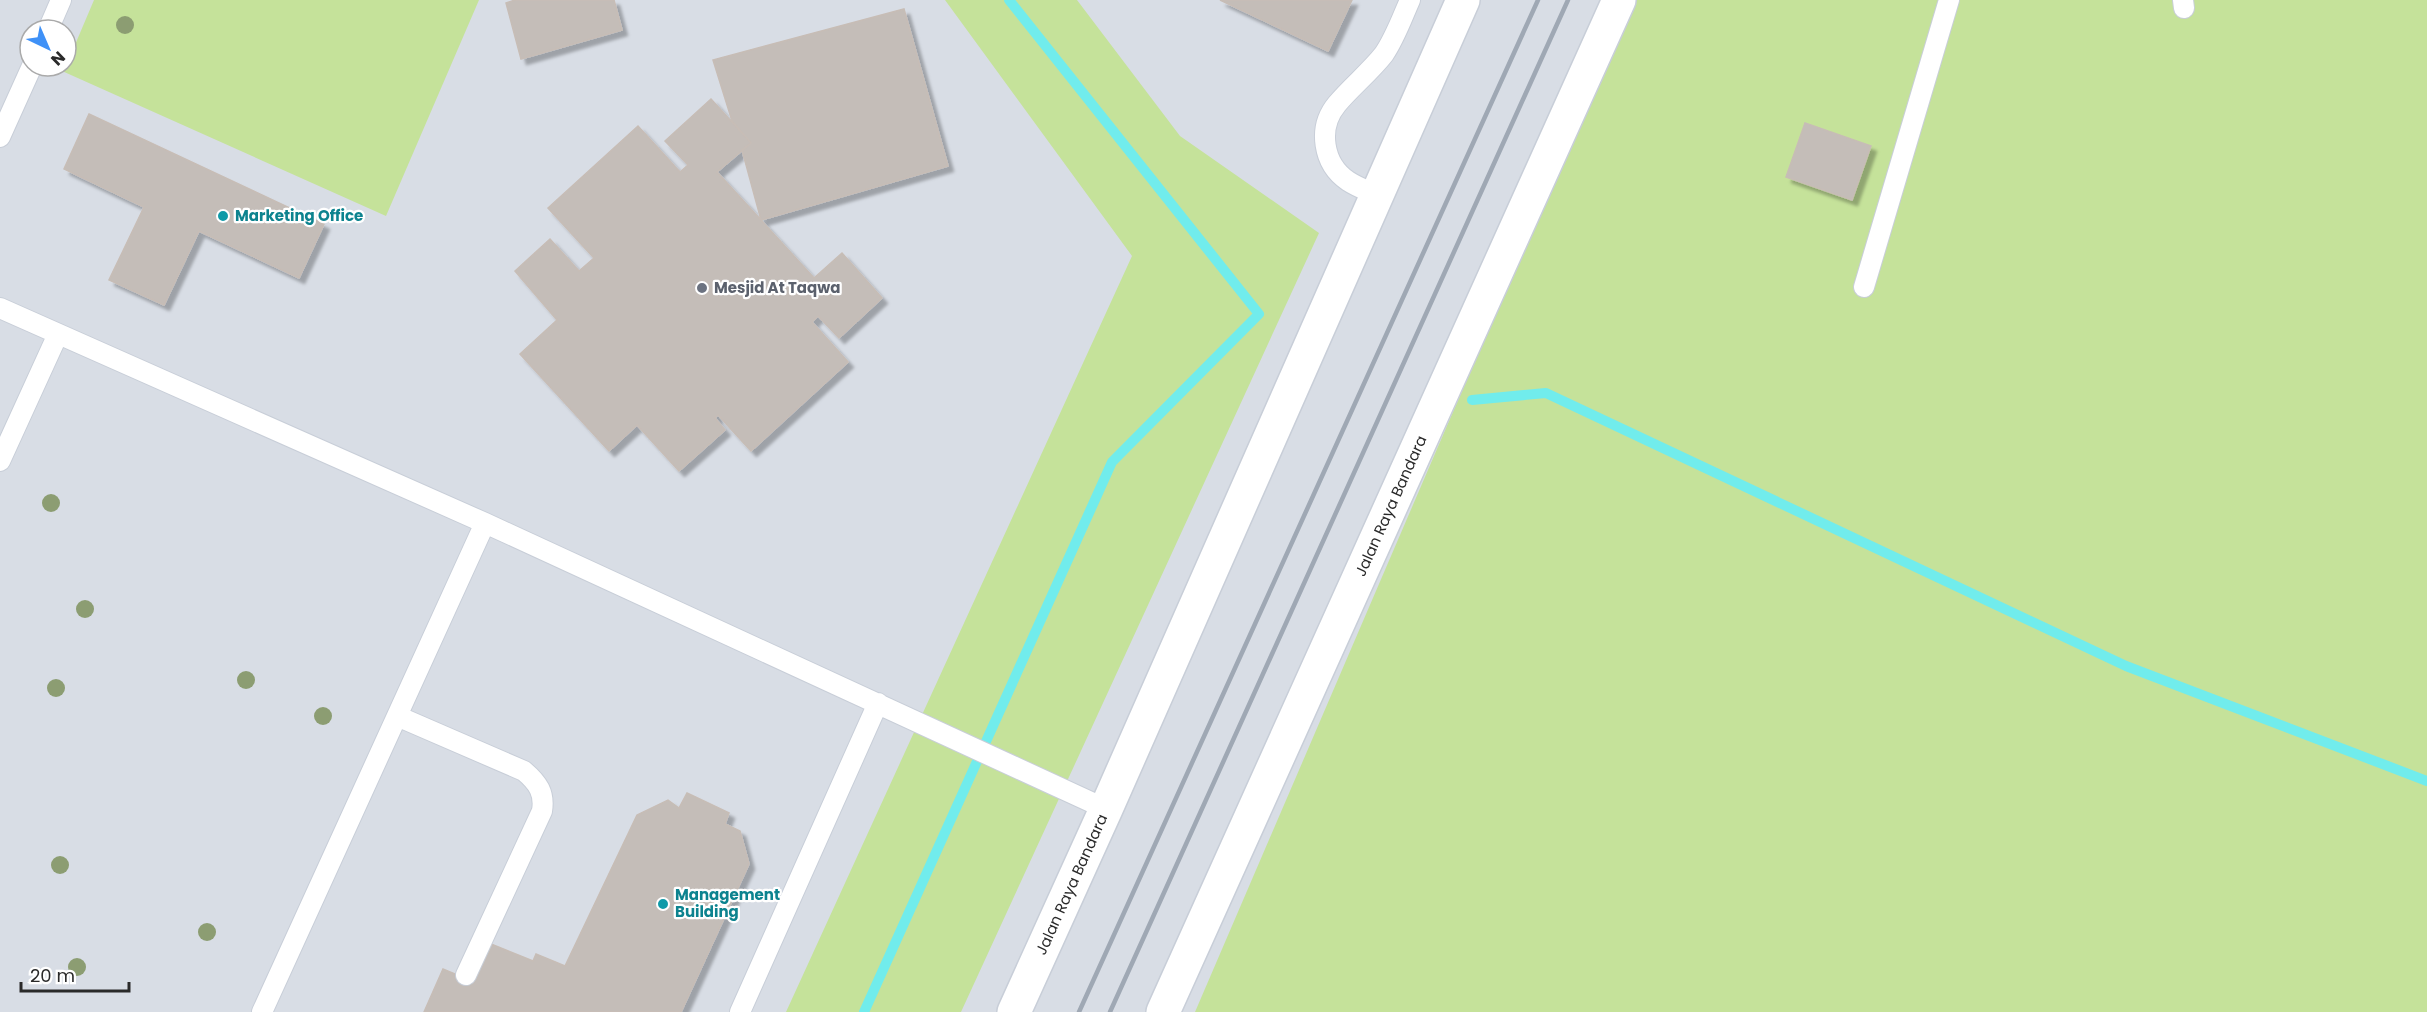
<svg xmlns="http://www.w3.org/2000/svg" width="2427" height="1012" font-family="Poppins,sans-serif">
  <defs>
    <filter id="shadow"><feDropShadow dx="5.5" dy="5.5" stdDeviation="1.5" flood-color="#0004"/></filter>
  </defs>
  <rect width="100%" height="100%" fill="#ece1dd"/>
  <!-- airport -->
  <path fill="#d8dde5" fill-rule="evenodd" d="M0,0H2427V1012H0ZM30,30H66V66H30Z"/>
  <!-- green -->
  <path fill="#c5e29a" d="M94,0H479L386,216L62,71L66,66Z
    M945,0H1077L1180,136L1319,233L961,1012H786L1132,256Z
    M1630,0H2427V1012H1195Z"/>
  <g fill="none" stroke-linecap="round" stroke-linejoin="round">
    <!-- stream -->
    <path stroke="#71ecec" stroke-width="10" d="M1472,400L1546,393L2126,666L2427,781
      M864,1012L1112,462L1259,314L1009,0"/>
  </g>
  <!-- building -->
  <path fill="#c4bdb8" stroke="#c7bdb6" stroke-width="1.5" filter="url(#shadow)" d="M515,0H614L622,30L521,59L506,3Z
    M1220,0H1352L1328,51Z
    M904,9L948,166L761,220L742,150L751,143L732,121L713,60Z
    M711,99L751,143L717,172L814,278L842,253L882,298L839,338L818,316L812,322L848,362L751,451L718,415L715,418L725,430L679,471L637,425L609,451L520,354L557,320L515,271L550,239L579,271L594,258L548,208L638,126L680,172L688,165L665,141Z
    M89,114L324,224L299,278L199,231L164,305L109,280L144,207L64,169Z
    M1805,123L1871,146L1852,200L1786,177Z
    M687,793L729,813L725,824L740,831L749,864L681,1012H424L443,969L474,982L491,944L533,961L536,954L565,966L637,815L668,800L679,808Z"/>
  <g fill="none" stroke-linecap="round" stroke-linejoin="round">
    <defs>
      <path id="lane" d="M2183,0L2184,8
        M48,30L61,0
        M0,137L32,66
        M1377,195C1368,191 1357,187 1348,181C1323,164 1317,128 1337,104C1351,87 1370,72 1384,54C1395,38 1402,18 1410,0
        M1864,287L1949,0
        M0,308L485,523L1106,809
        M0,461L58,334
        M397,716L524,771C538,783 545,793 542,811L466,975
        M262,1012L485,523
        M740,1012L878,703"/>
      <g id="secondary">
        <path id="s1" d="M1014,1012L1106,809L1463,0"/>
        <path id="s2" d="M1163,1012L1619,0"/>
      </g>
    </defs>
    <!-- lane casing -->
    <use href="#lane" stroke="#c8ced8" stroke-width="22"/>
    <!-- secondary casing -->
    <use href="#secondary" stroke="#c8ced8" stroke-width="36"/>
    <!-- lane -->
    <use href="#lane" stroke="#fff" stroke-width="20"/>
    <!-- secondary -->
    <use href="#secondary" stroke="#fff" stroke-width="33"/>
    <!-- rail -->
    <path stroke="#9fa8b4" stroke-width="4.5" d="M1079,1012L1538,0
      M1110,1012L1568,0"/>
  </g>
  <!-- trees -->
  <g fill="#8c9d72">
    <circle cx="125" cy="25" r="9"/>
    <circle cx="51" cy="503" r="9"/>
    <circle cx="85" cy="609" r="9"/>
    <circle cx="246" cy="680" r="9"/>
    <circle cx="56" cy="688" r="9"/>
    <circle cx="323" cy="716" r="9"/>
    <circle cx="60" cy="865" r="9"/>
    <circle cx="207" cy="932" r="9"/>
    <circle cx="77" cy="967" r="9"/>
  </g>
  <!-- markers -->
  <g fill="#0f9aa8" stroke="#fff" stroke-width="2">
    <circle cx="223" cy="216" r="6"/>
    <circle cx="663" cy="904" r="6"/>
  </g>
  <circle fill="#6b7280" stroke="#fff" stroke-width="2" cx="702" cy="288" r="6"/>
  <g text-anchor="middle" stroke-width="4.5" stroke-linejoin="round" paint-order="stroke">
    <!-- culture labels -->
    <g font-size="15" font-weight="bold" fill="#0d838f" stroke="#fff" text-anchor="start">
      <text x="235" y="221">Marketing Office</text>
      <text x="675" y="900">Management<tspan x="675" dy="17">Building</tspan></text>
    </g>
    <!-- worship labels -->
    <g font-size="15" font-weight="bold" fill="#5b616d" stroke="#fff" text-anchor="start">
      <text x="714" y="293">Mesjid At Taqwa</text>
    </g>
    <!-- street labels -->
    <g font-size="15" fill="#2a2a2a" stroke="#fff">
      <text dy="5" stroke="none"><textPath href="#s2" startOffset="555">Jalan Raya Bandara</textPath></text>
      <text dy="5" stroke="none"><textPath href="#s1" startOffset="140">Jalan Raya Bandara</textPath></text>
    </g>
  </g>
  <!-- north arrow -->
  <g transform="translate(48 48) rotate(136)"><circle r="28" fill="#ffffff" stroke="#aaaaaa" stroke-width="1.5"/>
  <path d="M0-4.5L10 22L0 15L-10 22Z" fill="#3f91f7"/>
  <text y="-9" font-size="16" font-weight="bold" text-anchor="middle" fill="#2a2a2a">N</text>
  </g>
  <!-- scale -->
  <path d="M21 982v9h108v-9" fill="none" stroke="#2a2a2a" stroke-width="3"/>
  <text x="30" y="982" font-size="18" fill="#2a2a2a" stroke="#ffffff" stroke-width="4.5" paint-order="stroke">20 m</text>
</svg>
